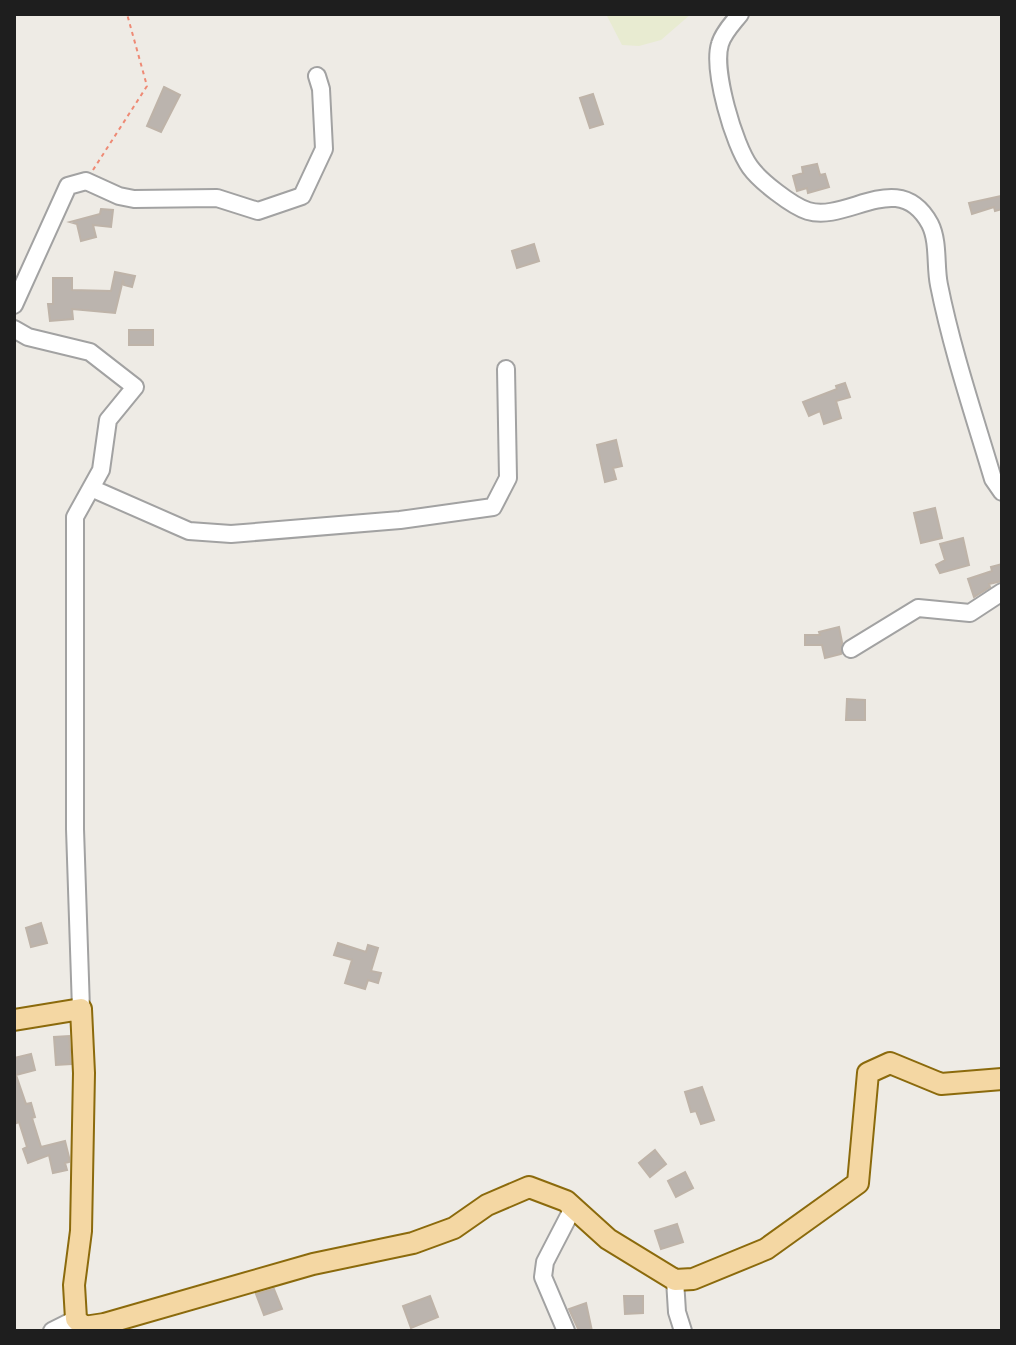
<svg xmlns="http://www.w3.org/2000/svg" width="1016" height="1345" font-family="'DejaVu Sans',sans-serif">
  <rect width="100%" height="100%" fill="#eeebe5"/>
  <!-- farmland -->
  <path fill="#e8ebd1" d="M606,14H691L661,40L639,46L622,45Z"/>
  <!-- building -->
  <path fill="#bbb4ae" stroke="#beb3a8" stroke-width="2" d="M164,87L180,95L161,132L147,126Z
    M593,94L603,124L590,128L580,98Z
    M817,164L820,175L825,174L829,187L808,193L807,188L797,191L793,176L803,173L802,167Z
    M1001,196L1002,209L995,211L994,207L972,214L969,203Z
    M101,209L113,210L111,227L93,225L96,237L81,241L77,224L70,222L100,214Z
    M534,244L539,261L517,268L512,251Z
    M115,272L135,276L132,287L124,285L123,280L115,313L72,309L73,319L50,321L48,304H53V278H72V290L111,291Z
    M129,330H153V345H129Z
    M845,383L850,397L836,401L841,418L824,424L820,411L809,416L803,402L837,389L836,386Z
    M616,440L622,466L613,468L616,479L605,482L597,445Z
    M935,508L942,538L921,543L914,513Z
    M963,538L969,565L940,573L936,565L945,560L940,544Z
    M1002,564V581L989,584L990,587L974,597L968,579L992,571L991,567Z
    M839,627L842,642L841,654L825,658L822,645H805V635H820L819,632Z
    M847,699L865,700V720H846Z
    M41,923L47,943L31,947L26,928Z
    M338,943L366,952L368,945L378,948L371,971L381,973L378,983L368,980L365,989L345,983L352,960L334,955Z
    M69,1036L71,1064L56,1065L54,1037Z
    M31,1054L35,1070L16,1075L26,1104L31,1103L35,1117L32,1118L41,1147L65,1141L69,1157V1162L65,1163L67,1170L53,1173L49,1155L28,1163L23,1149L27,1147L19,1122L14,1124V1058Z
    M702,1087L714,1120L701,1124L696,1111L691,1112L685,1092Z
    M655,1150L666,1164L650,1177L639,1163Z
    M685,1172L693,1188L676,1197L668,1181Z
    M677,1224L683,1242L661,1249L655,1231Z
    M274,1289L282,1309L264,1315L256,1294Z
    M430,1296L438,1317L411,1328L403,1306Z
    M624,1296H643V1313L625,1314Z
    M586,1303L592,1331H579L569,1309Z"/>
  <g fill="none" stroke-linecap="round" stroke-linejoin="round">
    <defs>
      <path id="minor" d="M740,14C733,23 723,33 720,44C712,70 734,145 750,167C760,181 792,206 808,211C848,223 899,167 930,224C939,242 935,266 939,285C952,350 974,415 993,479L1002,492
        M14,305L68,186L86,181L119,196L134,199L217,198L258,211L302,196L324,149L321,89L317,76
        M14,329L28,337L90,352L135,387L108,420L101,470L75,517V829L81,1009
        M91,488L189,531L231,534L400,520L493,507L508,478L506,369
        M851,649L918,608L970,613L1002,592
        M675,1280L677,1312L683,1331
        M52,1331L76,1319
        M566,1331L543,1277L545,1262L574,1206"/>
      <path id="major" d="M14,1020L81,1009L84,1073L81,1231L74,1285L76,1319L84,1327L104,1324L313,1264L413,1243L454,1228L487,1205L529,1187L566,1201L608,1239L675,1280L693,1279L766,1249L858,1183L868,1073L890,1063L941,1084L1002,1079"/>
    </defs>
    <!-- minor casing -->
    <use href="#minor" stroke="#a2a2a2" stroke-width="20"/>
    <!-- major casing -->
    <use href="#major" stroke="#8b6a0c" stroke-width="24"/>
    <!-- path -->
    <path stroke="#ee8a75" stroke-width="2" stroke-dasharray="4 4" stroke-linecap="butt" d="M93,170L147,86L127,14"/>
    <!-- minor -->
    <use href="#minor" stroke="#fff" stroke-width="16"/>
    <!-- major -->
    <use href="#major" stroke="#f4d7a3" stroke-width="20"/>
  </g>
  <!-- border -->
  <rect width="1016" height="1345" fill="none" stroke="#1e1e1e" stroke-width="32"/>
</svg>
